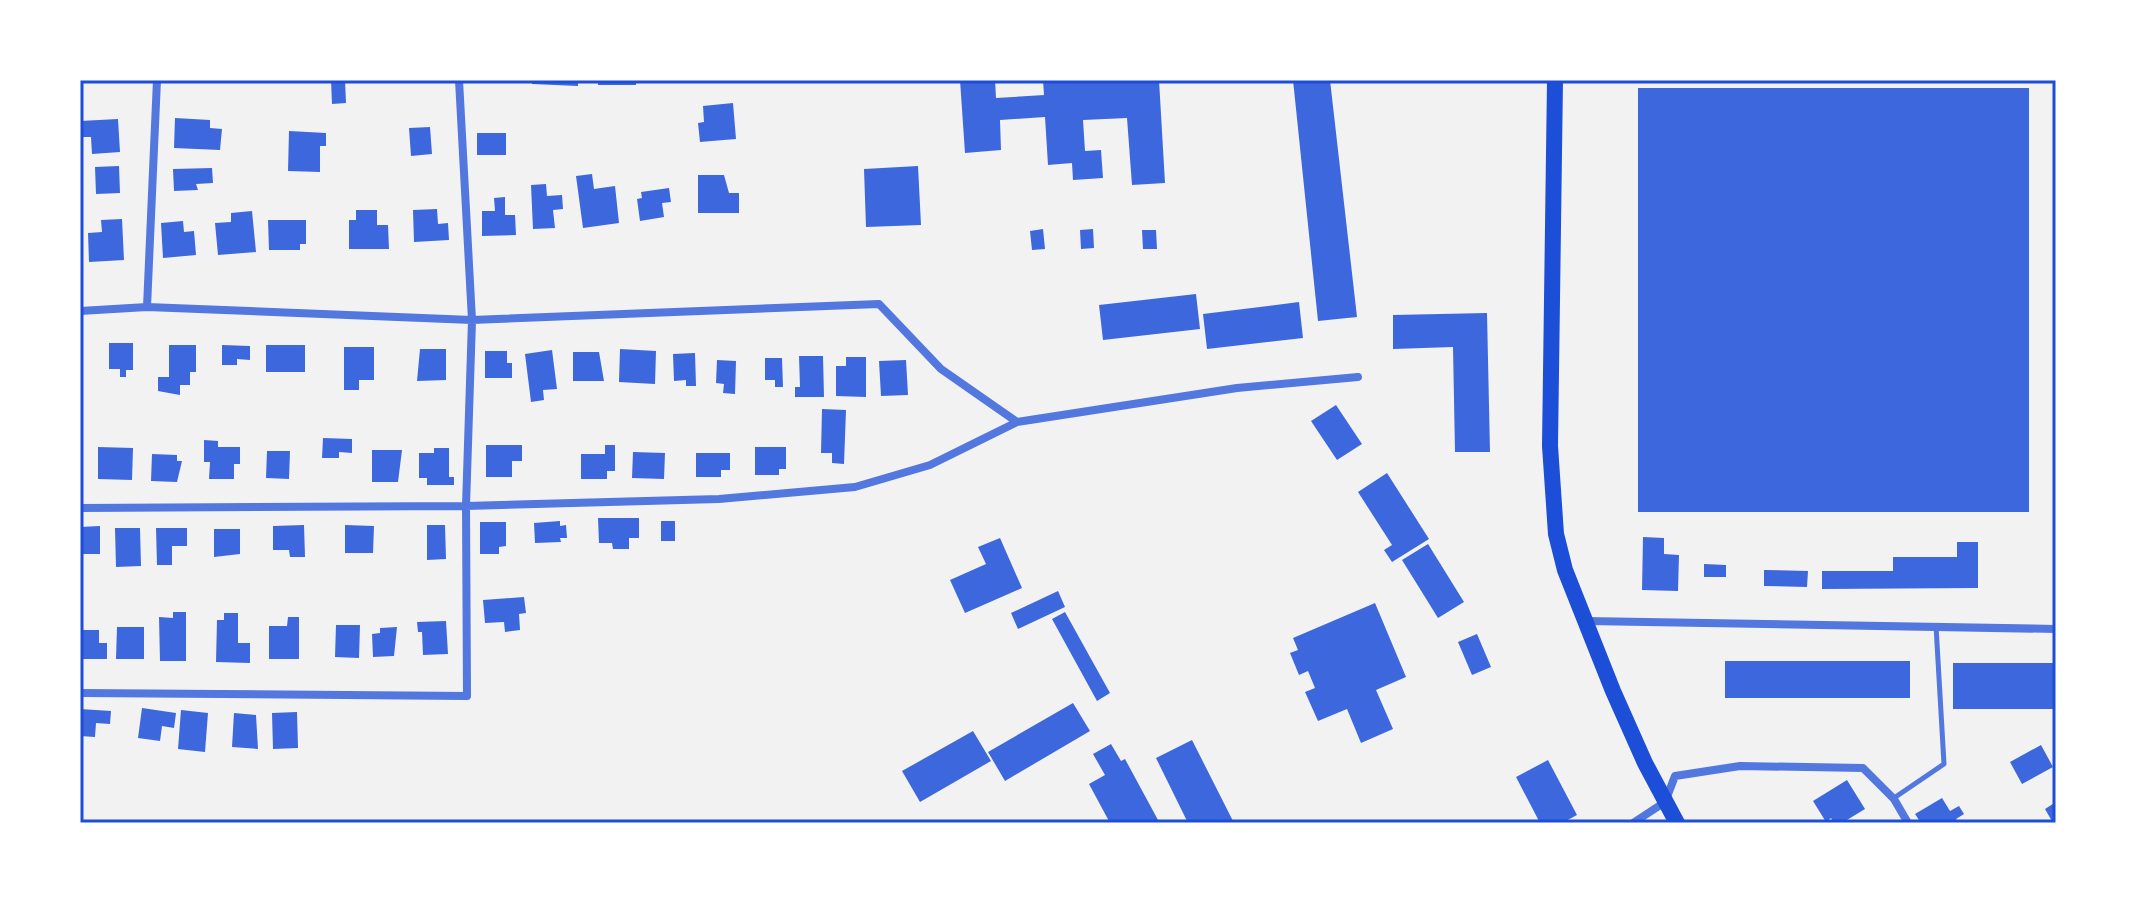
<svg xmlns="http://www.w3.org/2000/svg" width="2136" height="903" font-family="Literata,serif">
  <rect width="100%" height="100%" fill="#f2f2f2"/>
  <!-- building -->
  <path fill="#3d67dc" d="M331,80H345L346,103L332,104Z
    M532,80H578V86L532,84Z
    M598,80H636V85H598Z
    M960,80H995L996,98L1044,95L1043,80H1159L1165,183L1132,185L1127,118L1083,120L1085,151L1101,150L1103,178L1073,180L1072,163L1048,165L1045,117L1000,120L1001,150L965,153Z
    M1293,80H1330L1357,317L1318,321Z
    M1638,88H2029V512H1638Z
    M733,103L736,139L700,142L698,123L704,122L703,106Z
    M175,118L210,120V128L222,129L220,150L174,148Z
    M118,119L120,152L92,154L91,137H80V121Z
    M430,127L432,154L411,156L409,128Z
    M289,131L326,133V146H320V172L288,171Z
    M477,133H506V155H477Z
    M119,166L120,193L96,194L95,167Z
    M918,166L921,225L866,227L864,169Z
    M212,168L213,183L196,184L198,190L174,191L173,169Z
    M592,174L594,189L615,186L619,223L583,228L576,176Z
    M698,175H724L729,193H739V213H698Z
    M546,184L547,196L562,195L563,209L553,210L555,228L533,229L531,185Z
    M669,188L671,202L662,203L664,217L640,221L637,199L642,198L641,192Z
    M505,197V215H515L516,235L482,236V211H495L494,198Z
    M437,209L438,224L448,223L449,240L414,242L413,210Z
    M356,210H377V225H388L389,249H349V220H356Z
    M252,211L256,252L218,255L215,223L231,222V213Z
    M122,219L124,260L89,262L88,233L102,232L101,220Z
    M268,220H306V244H300V250H269Z
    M183,221L184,232L194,231L196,255L163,258L161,223Z
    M1043,229L1045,249L1032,250L1030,231Z
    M1093,229L1094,248L1081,249L1080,230Z
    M1142,230H1156L1157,249H1143Z
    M1196,294L1200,329L1103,340L1099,305Z
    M1299,302L1303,338L1207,349L1203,314Z
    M1487,313L1490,452H1455L1453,347L1393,349V315Z
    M109,343H133V370H126V377H120V369H109Z
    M169,345H196V372H190V385H180V395L158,391V377H169Z
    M222,345L250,346V360L237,359V365H222Z
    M266,345H305V372H266Z
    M344,347H374V380H359V390H344Z
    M420,349H446V380L417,381Z
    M620,349L656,351L655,384L619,382Z
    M552,350L557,389L543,390L544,400L531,402L525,354Z
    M485,351H507V363H512V378H485Z
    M573,352H599L604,381H573Z
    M695,353L696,386H686V380L674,381L673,354Z
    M799,356H823L824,397H795V387H800Z
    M846,357H866V397L836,396V366H846Z
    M765,358H782L783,387H775V380H765Z
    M717,360L736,361L735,394L723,393L724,384L716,383Z
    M906,360L908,395L881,396L879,361Z
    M1336,405L1362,444L1337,460L1311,421Z
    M822,409L846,410L844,464L832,463V453H821Z
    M323,438L352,439V453L339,452V458H322Z
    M204,440L218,441V447H240V464H234V479H209L210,462H204Z
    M486,445H522V461H512V477H486Z
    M605,445H615V471H607V479H581V454H605Z
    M98,447L133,448L132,480L98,479Z
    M755,447H786V469H779V475H755Z
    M434,448H449V477H454V485H427V478H419V453H434Z
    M372,450H402L398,482H372Z
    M267,451H290L289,479L266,478Z
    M633,452L665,453L664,479L632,478Z
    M696,453H730V470H721V477H696Z
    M152,454L177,455V461H182L177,482L151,481Z
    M1387,473L1429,539L1392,562L1384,550L1392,545L1358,492Z
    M598,518H639V538H629V549H613L612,543H599Z
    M560,521V526L566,525L567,538H560L561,542L535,543L534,523Z
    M661,521H675V541H661Z
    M480,522H506V546L499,547V554H480Z
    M304,525L305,557H290L289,550H273V526Z
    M345,525L374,526L373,553H345Z
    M427,525H445L446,559L427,560Z
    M100,526V554H80V527Z
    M115,528H140L141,566L116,567Z
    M156,528H187V546H172V565H157Z
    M214,529H240V554L214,557Z
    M1643,537L1664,538V554L1679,555L1678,591L1642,590Z
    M1000,538L1022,588L965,613L950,580L986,564L978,547Z
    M1957,542H1978V588L1822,589V571H1893V557H1957Z
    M1428,544L1464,602L1438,618L1402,560Z
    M1704,564L1726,565V577H1704Z
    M1764,570L1808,571L1807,587L1764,586Z
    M1058,591L1065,607L1018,629L1011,613Z
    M524,597L526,613L519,614L520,630L505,632L504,622L485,623L483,600Z
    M1375,603L1406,677L1376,690L1393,729L1361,743L1347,709L1318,721L1305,692L1315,688L1308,671L1299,675L1290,653L1298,650L1293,638Z
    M173,612H186V661H160L159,617L173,618Z
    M1065,612L1110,693L1097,701L1052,619Z
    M224,613H238V643H250V663L216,662L217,620H224Z
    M288,617H299V659H269V626H287Z
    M446,621L448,654L423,655L422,632H418L417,622Z
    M336,625H360L359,658L335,657Z
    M117,627H144V659H116Z
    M397,627L394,656L373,657L372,634L380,633V628Z
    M80,630H99V643H107V659H80Z
    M1477,634L1491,667L1472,675L1458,642Z
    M1725,661H1910V698H1725Z
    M1953,663H2056V709H1953Z
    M1073,703L1090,731L1005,781L988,752Z
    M142,708L176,713L174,728L162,726L160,741L138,738Z
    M80,709L111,711L110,724L96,723L95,737L80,736Z
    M181,710L208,713L205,752L178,749Z
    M297,712L298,748L273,749L272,713Z
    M234,713L256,715L258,749L232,747Z
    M973,731L991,761L920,802L902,771Z
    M1192,740L1234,823H1188L1156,758Z
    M1111,744L1121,761L1125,759L1158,820L1110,823L1089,784L1105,775L1093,754Z
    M2041,745L2053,767L2022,784L2010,762Z
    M1548,760L1577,815L1562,823H1540L1516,777Z
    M1847,780L1865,809L1842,823H1834L1831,818L1826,822L1813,801Z
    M1942,798L1950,811L1959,806L1964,814L1956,819L1959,823H1921L1915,814Z
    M2056,802V823H2053L2045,809Z"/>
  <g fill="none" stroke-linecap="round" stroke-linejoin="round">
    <!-- service -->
    <path stroke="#5277de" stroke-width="5" d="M1894,798L1944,764L1936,626"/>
    <!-- minor -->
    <path stroke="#5277de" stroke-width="8" d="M147,307L157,80
      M80,311L147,307L472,320L879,304L941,369L1017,422L1237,388L1358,377
      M80,508L466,506L719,499L855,487L930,465L1017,422
      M1586,621L2056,629
      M80,693L467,696L466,506L472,320L459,80
      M1633,823L1665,802L1675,776L1740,766L1863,768L1894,799L1908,823"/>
    <!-- primary -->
    <path stroke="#1d4ed8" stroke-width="16" d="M1555,80L1550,446L1556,534L1565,570L1613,691L1645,763L1677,823"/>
  </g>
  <!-- border -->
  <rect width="2136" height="903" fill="none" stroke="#ffffff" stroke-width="164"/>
  <rect x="82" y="82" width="1972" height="739" fill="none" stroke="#1d4ed8" stroke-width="3"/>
</svg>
